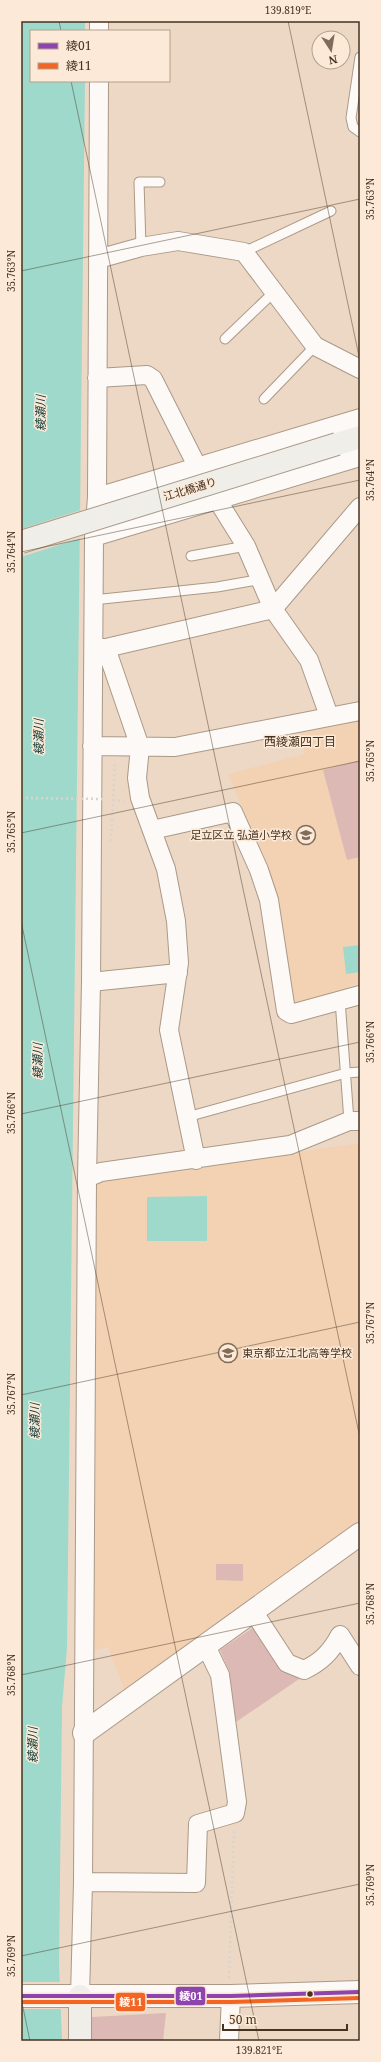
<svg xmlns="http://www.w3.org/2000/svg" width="381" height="2062" font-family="'Noto Serif','Noto Sans JP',serif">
  <rect width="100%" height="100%" fill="#ecd8c4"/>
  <!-- built -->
  <path fill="#f3d2b3" d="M360,720V983L350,985L351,991L296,1004L288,996L278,895L228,774L305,754L300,731Z
    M360,1143V1524L125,1692L108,1647L94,1650L97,1182Z"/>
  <!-- green -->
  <path fill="#dcb9b5" d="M360,760V857L347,860L323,770Z
    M216,1564H243V1581L216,1580Z
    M254,1627L302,1677L236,1722L229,1671L220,1650Z
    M166,2013L163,2041H92V2017Z"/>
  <!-- water -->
  <path fill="#9ed9cb" d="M21,21H85V31H31V81H85L67,1647L62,1707L59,1963L62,2041H21Z
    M360,945V972L346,974L343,947Z
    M207,1196V1241H147V1197Z"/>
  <!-- pier -->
  <path fill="#ecd8c4" d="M81,510V538L21,557V529Z
    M21,1982H61L64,2009H21Z"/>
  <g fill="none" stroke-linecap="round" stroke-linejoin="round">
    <defs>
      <path id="service" d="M360,57L351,118L353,127L360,132
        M141,247L139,182H160
        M244,252L331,211
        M225,339L273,293
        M264,399L315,346
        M191,556L246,546
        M93,600L217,587L262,579
        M340,1000L349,1121
        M187,1117L346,1073L360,1072"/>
      <path id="minor" d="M99,31V21
        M98,259L141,247L178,241L244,252L315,346L360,369
        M97,378L147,375L153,379L198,468
        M97,497L360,418
        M218,501L246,546L273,609L309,660L329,716
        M94,537L360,457
        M94,648H106L273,609L360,507
        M106,648L140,747L137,778L140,798L166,869L176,921L179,963L169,1030L196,1160
        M92,746L175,747L360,711
        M152,830L233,812L259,870L269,900L286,1011L291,1014L360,995
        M91,982L178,973
        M87,1178L101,1172L290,1145L349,1121H360
        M253,1611L287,1663L304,1670C321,1662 331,1652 340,1635L360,1666
        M83,1882L196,1883L198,1824L235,1813L237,1802L220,1675L205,1644
        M80,1996L83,1882L87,1178L91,982L94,537L97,497L99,81
        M229,2041L231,1996"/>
      <path id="tertiary" d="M84,1733L360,1534
        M21,1996H231L360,1992"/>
      <path id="secondary" d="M337,444L360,437
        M80,2041V1996"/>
    </defs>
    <!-- service casing -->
    <use href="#service" stroke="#ab9988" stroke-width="11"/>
    <!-- minor casing -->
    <use href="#minor" stroke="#ab9988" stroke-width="20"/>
    <!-- tertiary casing -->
    <use href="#tertiary" stroke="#ab9988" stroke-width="24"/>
    <!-- secondary casing -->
    <use href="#secondary" stroke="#ab9988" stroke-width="24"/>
    <!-- path -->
    <path stroke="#dad4cd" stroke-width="2.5" stroke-dasharray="2 3" stroke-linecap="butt" d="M113,800L124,801
      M111,841L115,762
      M229,1978L234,1831"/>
    <!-- service -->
    <use href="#service" stroke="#fcf9f6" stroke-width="9"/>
    <!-- minor -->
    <use href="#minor" stroke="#fcf9f6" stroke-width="18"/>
    <!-- tertiary -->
    <use href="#tertiary" stroke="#fcf9f6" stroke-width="22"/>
    <!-- secondary -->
    <use href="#secondary" stroke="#f0eee8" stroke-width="22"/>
    <defs>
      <path id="secondary-bridge" d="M21,542L337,444"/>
    </defs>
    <!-- secondary-bridge casing -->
    <use href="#secondary-bridge" stroke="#ab9988" stroke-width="24" stroke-linecap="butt"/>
    <!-- path-bridge -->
    <path stroke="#dad4cd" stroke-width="2.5" stroke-dasharray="2 3" stroke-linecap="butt" d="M21,798L106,799"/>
    <!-- secondary-bridge -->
    <use href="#secondary-bridge" stroke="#f0eee8" stroke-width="22"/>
    <defs>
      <path id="bus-1" d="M21,1996H231L360,1992"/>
      <path id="bus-2" d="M21,2002H231L360,1998"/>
    </defs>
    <!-- bus-1 casing -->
    <use href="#bus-1" stroke="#fce9d7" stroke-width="7"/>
    <!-- bus-2 casing -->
    <use href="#bus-2" stroke="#fce9d7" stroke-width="7"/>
    <!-- bus-1 -->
    <use href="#bus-1" stroke="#8e44ad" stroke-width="4"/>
    <!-- bus-2 -->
    <use href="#bus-2" stroke="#f26522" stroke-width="4"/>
  </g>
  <!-- ticks -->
  <path fill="none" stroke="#453220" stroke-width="1" stroke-opacity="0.45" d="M59,21L61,31M288,21L360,361M71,81L360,1438M21,271L360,199M21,552L360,480M21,833L360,761M21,921L259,2041M21,1114L360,1042M21,1395L360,1322M21,1675L360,1603M21,1956L360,1884M21,1998L30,2041"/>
  <!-- icons -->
  <defs>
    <symbol id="school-ring" viewBox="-11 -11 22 22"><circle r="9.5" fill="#fce9d7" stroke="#7f6c59" stroke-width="1.5"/><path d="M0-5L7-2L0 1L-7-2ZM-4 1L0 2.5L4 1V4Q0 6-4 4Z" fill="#7f6c59"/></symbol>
  </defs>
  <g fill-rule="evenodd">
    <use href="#school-ring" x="295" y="824" width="22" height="22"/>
    <use href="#school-ring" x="217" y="1342" width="22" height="22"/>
  </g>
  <!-- markers -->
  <circle fill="#453220" stroke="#fce9d7" stroke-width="1.5" cx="310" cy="1994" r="3.5"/>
  <g text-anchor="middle" stroke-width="3" stroke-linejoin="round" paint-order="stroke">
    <!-- street labels -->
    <g font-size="11" fill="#453220" stroke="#fce9d7">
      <text transform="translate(190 489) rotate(-17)" y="4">江北橋通り</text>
    </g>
    <!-- poi labels -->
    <g font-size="11" fill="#453220" stroke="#fce9d7" text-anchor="end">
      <text x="292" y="839">足立区立 弘道小学校</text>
      <text x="242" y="1357" text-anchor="start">東京都立江北高等学校</text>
    </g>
    <!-- water labels -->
    <g font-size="12" font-style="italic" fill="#0e3a36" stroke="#fce9d7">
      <text transform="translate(41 413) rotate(-90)" y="4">綾瀬川</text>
      <text transform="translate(39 737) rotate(-90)" y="4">綾瀬川</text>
      <text transform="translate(38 1061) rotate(-90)" y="4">綾瀬川</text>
      <text transform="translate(35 1421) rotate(-90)" y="4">綾瀬川</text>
      <text transform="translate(33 1745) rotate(-90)" y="4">綾瀬川</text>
    </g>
    <!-- neighbourhood labels -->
    <g font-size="12" fill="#453220" stroke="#fce9d7">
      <text x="300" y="746">西綾瀬四丁目</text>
    </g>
  </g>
  <g stroke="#fce9d7" stroke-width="1.5">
    <rect x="175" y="1986" width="31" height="20" rx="4" fill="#8e44ad"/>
    <rect x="115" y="1992" width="31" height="20" rx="4" fill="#f26522"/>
  </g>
  <g font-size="11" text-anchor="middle" font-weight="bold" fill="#fff">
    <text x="191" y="2000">綾01</text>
    <text x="131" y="2006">綾11</text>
  </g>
  <!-- border -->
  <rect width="381" height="2062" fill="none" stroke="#fce9d7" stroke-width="44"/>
  <!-- legend -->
  <rect x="30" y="30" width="140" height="52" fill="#fce9d7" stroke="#b3a08e"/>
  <rect x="38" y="43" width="20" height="6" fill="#8e44ad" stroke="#b3a08e"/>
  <text x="66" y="50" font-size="12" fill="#453220">綾01</text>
  <rect x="38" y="63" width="20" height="6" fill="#f26522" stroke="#b3a08e"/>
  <text x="66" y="70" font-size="12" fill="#453220">綾11</text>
  <!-- north arrow -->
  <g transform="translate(331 50) rotate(168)"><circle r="19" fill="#fce9d7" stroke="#b3a08e"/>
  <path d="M0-3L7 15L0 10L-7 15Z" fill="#7f6c59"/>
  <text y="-6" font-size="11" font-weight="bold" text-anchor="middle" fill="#453220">N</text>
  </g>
  <!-- scale -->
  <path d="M223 2024v6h124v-6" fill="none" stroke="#453220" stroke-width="2"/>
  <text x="229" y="2024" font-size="12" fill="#453220" stroke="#fce9d7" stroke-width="3" paint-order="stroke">50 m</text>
  <rect x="22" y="22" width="337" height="2018" fill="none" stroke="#453220" stroke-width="1.5"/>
  <g font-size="10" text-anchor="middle" fill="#453220">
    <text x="288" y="14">139.819°E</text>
    <text transform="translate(370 199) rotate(-90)" y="4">35.763°N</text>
    <text transform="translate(11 271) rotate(-90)" y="4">35.763°N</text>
    <text transform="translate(370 480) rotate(-90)" y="4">35.764°N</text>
    <text transform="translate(11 552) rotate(-90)" y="4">35.764°N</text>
    <text transform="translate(370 761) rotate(-90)" y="4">35.765°N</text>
    <text transform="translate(11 832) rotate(-90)" y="4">35.765°N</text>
    <text transform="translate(370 1042) rotate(-90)" y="4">35.766°N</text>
    <text transform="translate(11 1113) rotate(-90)" y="4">35.766°N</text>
    <text transform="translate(370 1323) rotate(-90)" y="4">35.767°N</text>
    <text transform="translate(11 1394) rotate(-90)" y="4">35.767°N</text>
    <text transform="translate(370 1604) rotate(-90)" y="4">35.768°N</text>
    <text transform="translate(11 1675) rotate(-90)" y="4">35.768°N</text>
    <text transform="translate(370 1885) rotate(-90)" y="4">35.769°N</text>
    <text transform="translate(11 1956) rotate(-90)" y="4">35.769°N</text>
    <text x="259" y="2054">139.821°E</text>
  </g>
</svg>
